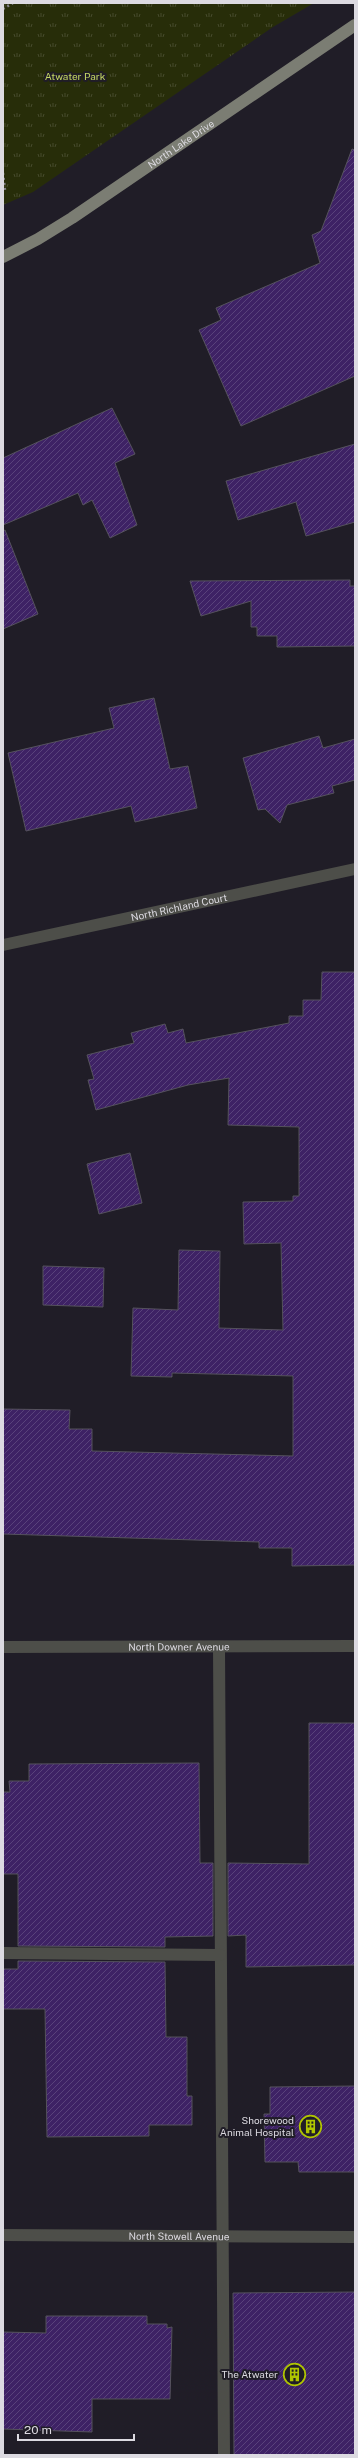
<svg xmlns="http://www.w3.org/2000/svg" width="358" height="2458" font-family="'Public Sans',sans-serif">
  <defs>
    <pattern id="park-tufts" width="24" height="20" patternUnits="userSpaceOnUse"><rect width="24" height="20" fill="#272d09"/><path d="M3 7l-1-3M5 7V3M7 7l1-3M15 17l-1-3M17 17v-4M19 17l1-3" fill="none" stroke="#464b2d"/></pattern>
    <pattern id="building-hatch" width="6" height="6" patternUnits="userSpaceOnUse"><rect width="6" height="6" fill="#3e2265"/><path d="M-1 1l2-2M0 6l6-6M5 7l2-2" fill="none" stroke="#59427b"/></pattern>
  </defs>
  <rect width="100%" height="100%" fill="#201d27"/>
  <!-- park -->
  <path fill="url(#park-tufts)" d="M3,3H314L273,27L33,192L3,205Z"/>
  <!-- building -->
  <path fill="url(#building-hatch)" stroke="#55525d" d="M352,149L355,150V376L241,426L199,330L221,320L216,308L320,263L312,235L321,231Z
    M112,408L135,454L115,463L137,525L110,538L92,500L83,505L78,493L3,525V458Z
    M355,444V522L306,536L296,502L238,520L226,481Z
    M5,530L38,614L3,629V531Z
    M350,580V586H355V646L277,647V636H257V627H251V601L201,616L190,581Z
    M154,698L170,769L188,766L197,808L135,822L131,806L26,831L8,753L114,728L109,708Z
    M319,736L323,748L355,739V780L332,786L334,793L287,805L280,823L265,809L258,810L243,758Z
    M322,972H355V1565L292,1566V1548H259V1542L3,1534V1409L70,1410L69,1429H92V1451L293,1456V1376L172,1373V1377L131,1376L133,1308L178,1310L179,1250L220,1251L219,1328L283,1330L281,1243L244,1244L243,1202L293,1201V1196H299V1127L228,1125L229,1078L188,1085L96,1110L88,1080L94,1079L87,1055L134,1043L131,1033L165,1024L168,1033L183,1029L186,1043L289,1023V1016H303V1000H321Z
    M130,1153L142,1203L99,1214L87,1164Z
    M43,1266L104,1268L103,1307L43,1305Z
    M309,1723H355V1965L246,1967V1935L228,1936V1863L309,1864Z
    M199,1763L200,1863H213V1936L165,1937V1947L18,1946V1874H3V1792H10L9,1781H29V1764Z
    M18,1961L165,1962L166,2037H187V2096H192V2125H149V2136L47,2137L45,2009H3V1969H18Z
    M355,2086V2172H299L298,2162H265L264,2114H270V2087Z
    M355,2292V2455H234L233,2293Z
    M46,2316H147V2324H167V2328L172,2327L170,2399H92V2432L3,2429V2332L46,2333Z"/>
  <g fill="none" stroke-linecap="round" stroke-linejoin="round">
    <!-- path -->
    <path stroke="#86838b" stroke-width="2.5" stroke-dasharray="2 3" stroke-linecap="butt" d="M3,9L13,3
      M3,173L5,190"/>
    <!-- minor -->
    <g stroke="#4d4e49" stroke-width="12">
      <path id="s1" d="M3,945L355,869"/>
      <path id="s2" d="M3,1647L355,1646"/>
      <path d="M219,1648L224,2455"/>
      <path d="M3,1953L220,1955"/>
      <path id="s3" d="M3,2235L355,2237"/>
    </g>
    <!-- major -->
    <path stroke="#7b7d73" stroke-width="12" id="s4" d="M3,257L38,239L72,218L355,25"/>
  </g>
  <!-- icons -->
  <defs>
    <symbol id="building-ring" viewBox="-11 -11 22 22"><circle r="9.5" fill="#201d27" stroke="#b0c501" stroke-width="1.5"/><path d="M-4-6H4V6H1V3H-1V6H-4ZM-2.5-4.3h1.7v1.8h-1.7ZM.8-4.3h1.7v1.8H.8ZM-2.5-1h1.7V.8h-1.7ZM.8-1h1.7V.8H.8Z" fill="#b0c501"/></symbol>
  </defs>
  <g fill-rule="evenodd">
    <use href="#building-ring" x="298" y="2114" width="25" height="25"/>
    <use href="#building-ring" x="282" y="2362" width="25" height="25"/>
  </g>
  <g text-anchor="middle" stroke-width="4" stroke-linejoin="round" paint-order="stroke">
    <!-- park labels -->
    <g font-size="10" fill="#c6d965" stroke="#201d27">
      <text x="75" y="80">Atwater Park</text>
    </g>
    <!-- street labels -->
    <g font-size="10" fill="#dcdae1" stroke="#201d27">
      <text dy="4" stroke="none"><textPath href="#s4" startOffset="211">North Lake Drive</textPath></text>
      <text dy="4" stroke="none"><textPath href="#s1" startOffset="180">North Richland Court</textPath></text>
      <text dy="4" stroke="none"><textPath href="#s2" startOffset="176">North Downer Avenue</textPath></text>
      <text dy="4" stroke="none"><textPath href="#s3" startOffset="176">North Stowell Avenue</textPath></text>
    </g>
    <!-- poi labels -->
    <g font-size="10" fill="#dcdae1" stroke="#201d27" text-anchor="end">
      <text x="294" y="2124">Shorewood<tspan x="294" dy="12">Animal Hospital</tspan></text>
      <text x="278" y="2378">The Atwater</text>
    </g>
  </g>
  <!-- border -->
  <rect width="358" height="2458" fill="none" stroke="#dcdae1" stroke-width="8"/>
  <!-- scale -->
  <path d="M18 2434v6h116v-6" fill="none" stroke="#dcdae1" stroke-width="2"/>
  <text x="24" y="2434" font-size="12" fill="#dcdae1" stroke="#201d27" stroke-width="3" paint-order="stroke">20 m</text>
</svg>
